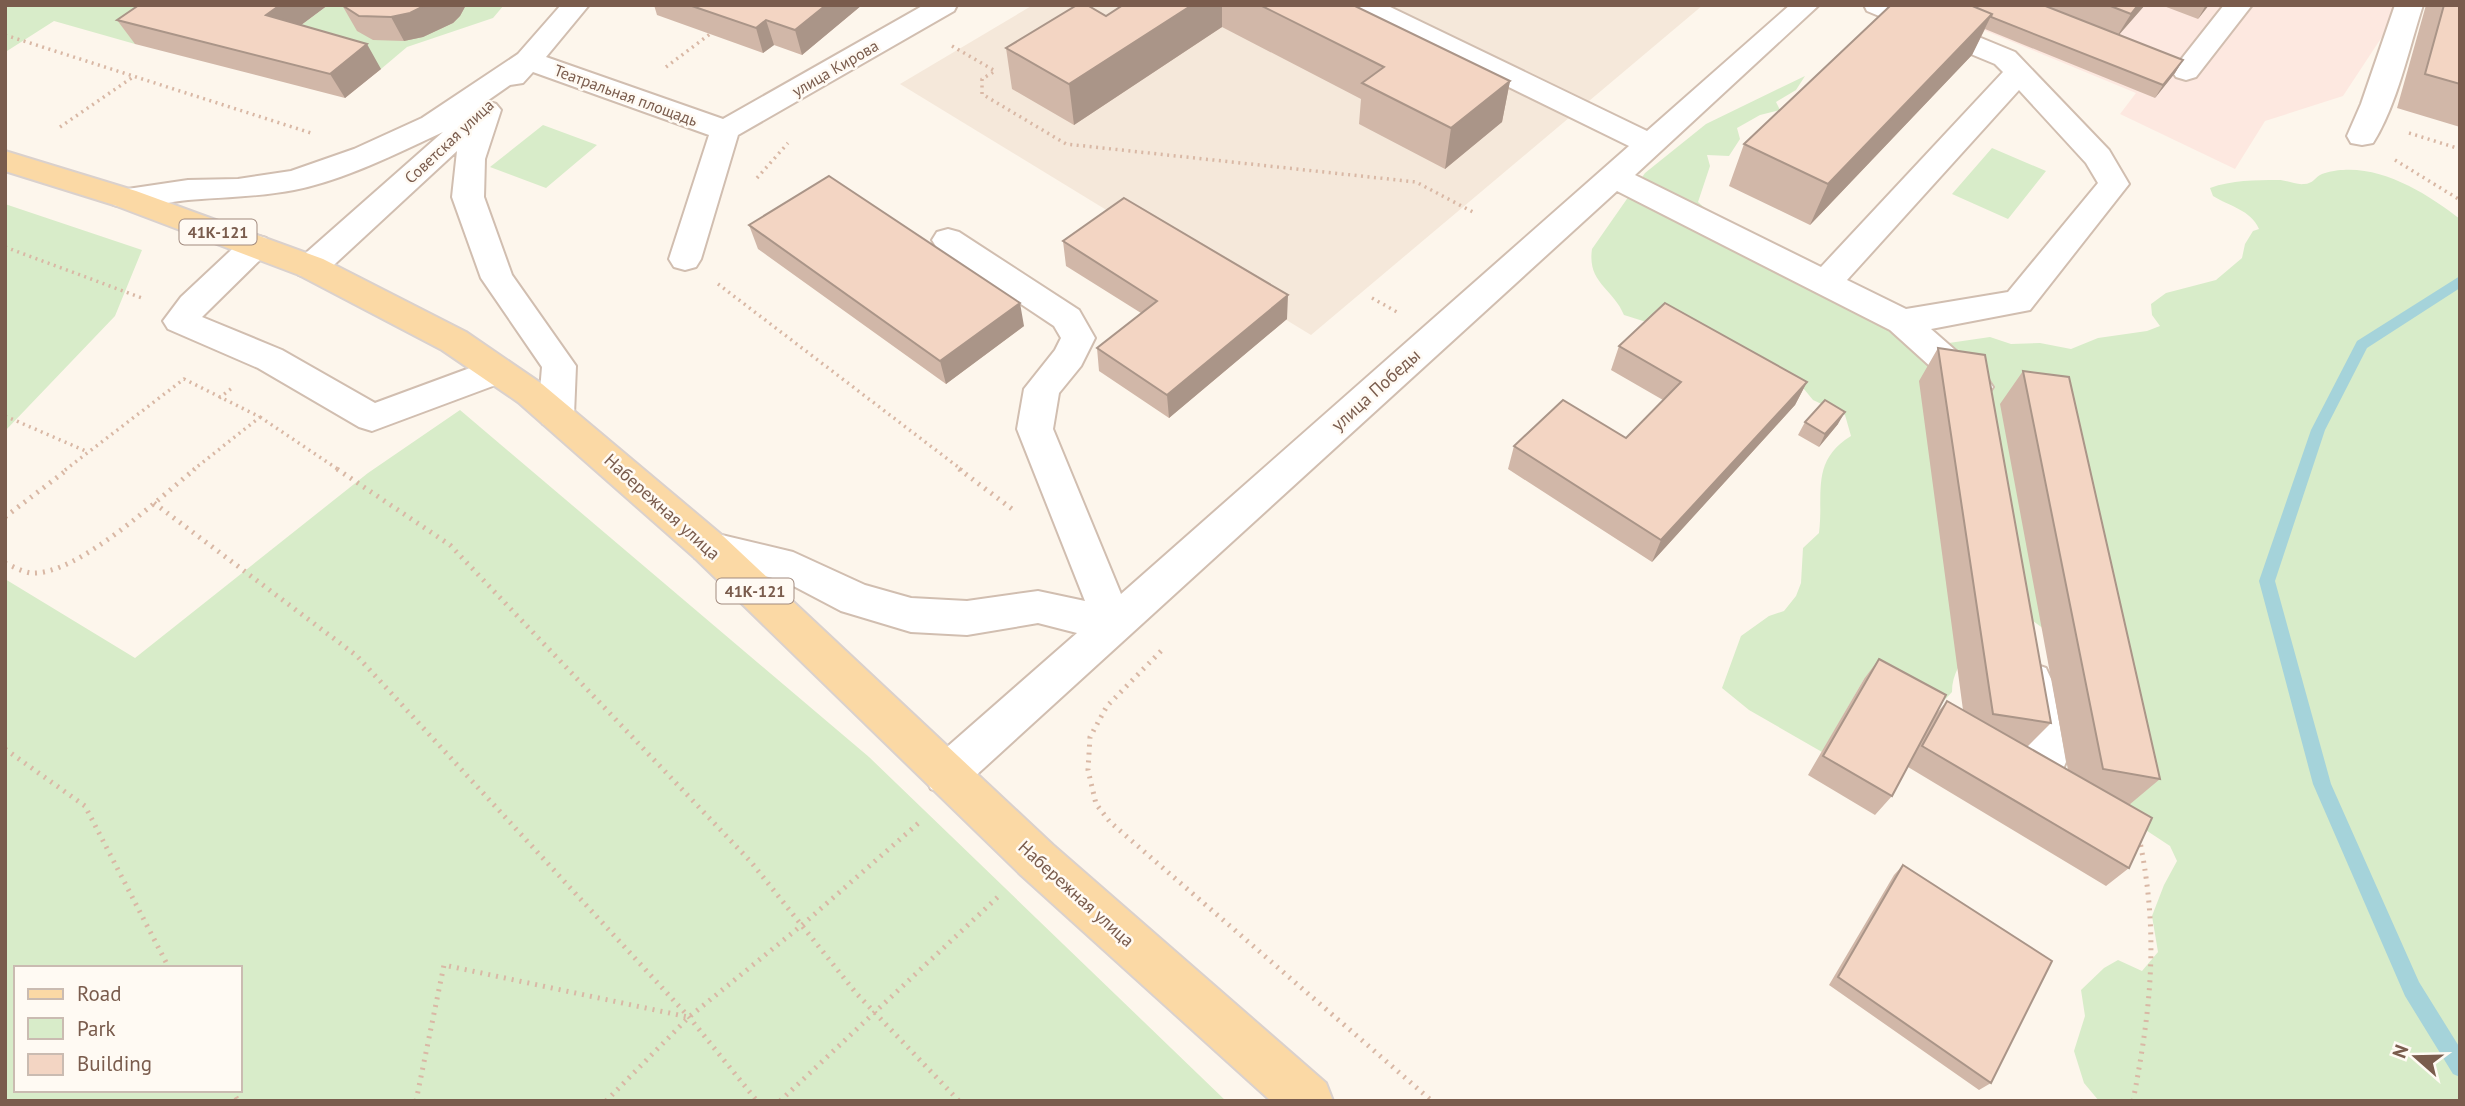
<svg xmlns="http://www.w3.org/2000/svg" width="2465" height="1106" font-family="'PT Sans',sans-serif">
  <rect width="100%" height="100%" fill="#fdf6ec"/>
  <!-- residential -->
  <path fill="#f5e8da" d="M1033,5H1703L1311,335L900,84Z"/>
  <!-- commercial -->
  <path fill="#fde8e0" d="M1923,5H2403L2343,96L2265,121L2235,169L2120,114L2136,93Z"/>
  <!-- green -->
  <path fill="#d8ecc9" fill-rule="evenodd" d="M5,5H193L135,44L54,21L7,51Z
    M328,5H504L493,18L407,47L381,69L281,40Z
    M1805,76L1796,90L1776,102L1780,110L1760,115L1737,128L1740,139L1729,156L1707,155L1710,166L1698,202L1709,212L1942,344L1990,337L2011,344L2040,343L2071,349L2098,338L2147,331L2160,326L2152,315L2151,304L2166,293L2216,280L2242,258L2245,244L2253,231L2259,229C2251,210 2229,206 2213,196L2210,188C2232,180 2255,180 2278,180C2287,180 2296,185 2304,184C2313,184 2315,177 2322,174C2328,172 2337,170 2343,170C2385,167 2429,195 2460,219V1101H2099L2084,1083L2074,1051L2085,1016L2081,990L2104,968L2118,960L2142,971L2158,952L2152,916L2164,885L2177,861L2170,846L2126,817L2044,629L2014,607C1990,630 1952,657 1952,692L1937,708L1864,679L1822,752L1749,710L1722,688L1741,636L1769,616L1784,611L1796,596L1801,583L1803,548L1819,533C1824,494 1810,461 1851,436L1845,415L1813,400L1799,383L1659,326L1624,315C1613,288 1587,283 1592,249L1645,173L1706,124Z
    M543,125L597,145L546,188L490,167Z
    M1992,148L2046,171L2008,219L1952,194Z
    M5,204L142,250L115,316L5,431Z
    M460,410L869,757L1226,1101H5V579L135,658L368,473ZM16,968H240V1090H16Z"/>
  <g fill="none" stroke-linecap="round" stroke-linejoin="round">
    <!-- stream -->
    <path fill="#a5d3da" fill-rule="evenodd" d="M2460,276V288L2367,348L2325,430L2275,581L2331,784L2419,982L2460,1048V1077L2453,1074L2405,996L2313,784L2259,581L2311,430L2357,341Z"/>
    <defs>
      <path id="minor" d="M561,5H589L546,57L723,119L924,5H957L954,11L738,135L701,259L696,267L685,270L674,267L669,259L709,135L533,72L523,83L510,85L487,101L496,104L501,110L485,159L484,197L512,275L576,366L574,415L569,424L556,428L543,424L538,415L542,367L481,278L452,197L457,151L323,275L311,278L299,275L295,267L299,259L443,132C395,154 345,180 294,190C258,197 224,197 188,200C164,202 137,212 114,205L109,198L114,191L188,180L238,179L291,171L354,149L422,118L518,54Z
        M1351,5H1386L1647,131L1790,5H1819L1635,175L1821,267L2003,72L1995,64L1867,11L1864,5H1901L2015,52L2109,150L2129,184L2030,310L1931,329L1987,378L1993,387L1987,396L1975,400L1963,396L1890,330L1617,191L961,789L946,794L931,789L924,775L931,761L1077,633L1038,623L967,635L911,632L841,611L784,581L695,558L690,547L695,536L709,532L793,552L865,585L911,598L967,601L1038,591L1085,601L1017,429L1024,389L1055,350L1061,338L1054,326L937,248L932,240L937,232L948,229L959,232L1079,310L1095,338L1081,366L1059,393L1053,429L1121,594L1629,146L1354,11ZM2019,90L2086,163L2098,183L2008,292L1906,309L1847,280Z
        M2224,5H2252L2196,77L2186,80L2176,77L2172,71Z
        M2395,5H2423C2409,48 2397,105 2373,143L2362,145L2351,143L2347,136L2361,104Z
        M255,235L266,238L271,246L266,254L202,317L282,350L375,403L497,358L509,362L514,371L509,380L372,431L359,427L258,368L168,329L163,321L181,297L244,238Z
        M2031,663L2046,668L2052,681L2066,762L2060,776L2045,781L2030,776L2024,762L2010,681L2016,668Z"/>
      <path id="major" d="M5,151L136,191L323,259L466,332L542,384L723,536L1053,845L1326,1083L1333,1101H1271L1021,875L695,558L518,402L442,350L299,275L114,205L5,171Z"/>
    </defs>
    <!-- minor casing -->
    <use href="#minor" stroke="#d1beb0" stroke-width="4"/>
    <!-- major casing -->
    <use href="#major" stroke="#dad1cd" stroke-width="4"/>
    <!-- path-far1 -->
    <path stroke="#d9b8a5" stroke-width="3.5" stroke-dasharray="2 4.5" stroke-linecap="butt" d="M5,35L311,133
      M952,46L995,71L982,79V94L1066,144L1416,182L1473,212
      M666,67L710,34
      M60,127L133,77
      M2409,133L2460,149
      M2395,160L2460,200
      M757,178L788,143
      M5,247L142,298
      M718,284L962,470
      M1372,298L1397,312
      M219,398L232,388
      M5,416L88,452
      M260,417L339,470
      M65,470L184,379L260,417L193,470"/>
    <!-- path -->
    <path stroke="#d9b8a5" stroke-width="5" stroke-dasharray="2 6" stroke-linecap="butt" d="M337,469L450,545L751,862L856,993L959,1101
      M959,469L1016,512
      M154,503L357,656L689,1017L757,1101
      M5,517L68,469
      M5,563C12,566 23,572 31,573C77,576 159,498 195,469
      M1161,651L1107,706L1090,737L1088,770L1096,804L1110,822L1432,1101
      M5,749L85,806L169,968
      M232,1090L238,1101
      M416,1101L444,965L688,1017
      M606,1101L689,1017L802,925L922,820
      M780,1101L1001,894
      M2133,1101C2151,1008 2159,936 2140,842"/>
    <!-- minor -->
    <use href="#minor" fill="#fff" fill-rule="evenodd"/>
    <!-- major -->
    <use href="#major" fill="#fbd9a5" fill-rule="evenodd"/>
  </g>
  <!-- wall -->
  <path fill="#d1b7a8" d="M328,5L301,25L381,69L345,98L135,44L117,20Z
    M342,5H466L460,16L453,23L423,37L404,41L373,40L357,31Z
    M654,5H862L802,55L774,45L763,53L657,15Z
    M1123,5H1353L1510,81L1502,122L1445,169L1359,124L1361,99L1222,27L1074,125L1012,89L1006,48L1106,16Z
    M1891,5H2145L2119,35L2183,60L2175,73L2155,98L1985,29L1972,55L1810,225L1729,186L1744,144Z
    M2161,5H2209L2198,19Z
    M2426,5H2460V127L2397,108Z
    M749,225L1024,326L946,384L758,249Z
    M1063,241L1287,319L1169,418L1099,371L1097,348L1141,313L1066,266Z
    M1619,346L1807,382L1795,405L1652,562L1508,469L1514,446L1626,438L1663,400L1611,370Z
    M1938,348L2051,723L2027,747L2068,770L2000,404L2023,371L2160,779L2129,805V868L2106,886L1908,767L1892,796L1875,815L1808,775L1864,679L1879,659L1937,713L1947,701L1963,710L1919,381Z
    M1805,422L1838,424L1819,447L1798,435Z
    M1903,865L1991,1083L1979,1090L1829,985L1894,875Z"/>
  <!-- shaded-wall -->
  <path fill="#aa9588" d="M280,5H328L281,40L266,15Z
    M426,5H466L460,16L453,23L423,37L404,41L391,17Z
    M826,5H862L802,55L795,30Z
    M1192,5H1222V27L1074,125L1069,84Z
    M2138,5H2145L2116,38L2131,14Z
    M2206,5H2209L2198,19Z
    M1992,14L1972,55L1810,225L1828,184Z
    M766,20L774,45L763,53L756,28Z
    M367,44L381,69L345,98L330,74Z
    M2183,60L2175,73L2155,98L2163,85Z
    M1510,81L1502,122L1445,169L1451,128Z
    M1288,295L1287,319L1169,418L1167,395Z
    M1020,303L1024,326L946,384L940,361Z
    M1807,382L1795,405L1652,562L1661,540Z
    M1845,412L1838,424L1819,447L1825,434Z"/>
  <!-- building -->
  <path fill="#f3d5c3" stroke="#aa9588" stroke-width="2" d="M139,5H280L266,15L367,44L330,74L117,20Z
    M342,5H426L410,13L391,17L359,16Z
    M689,5H826L795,30L766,20L756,28Z
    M1077,5H1087L1106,16L1123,5H1192L1069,84L1006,48Z
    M1260,5H1353L1510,81L1451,128L1362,83L1384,67Z
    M1891,5H1970L1992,14L1828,184L1744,144Z
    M1970,5H2043L2183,60L2163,85L1991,17L1992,14Z
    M2108,5H2138L2131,14Z
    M2444,5H2460V84L2425,74Z
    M829,176L1020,303L940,361L749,225Z
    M1124,198L1288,295L1167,395L1097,348L1157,301L1063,241Z
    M1665,303L1807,382L1661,540L1514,446L1563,400L1626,438L1681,382L1619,346Z
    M1938,348L1985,355L2051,723L1993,714Z
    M2023,371L2069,377L2160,779L2103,769Z
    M1825,400L1845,412L1825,434L1805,422Z
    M1879,659L1946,695L1892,796L1823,756Z
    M1947,701L2152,818L2129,868L1922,746Z
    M1903,865L2052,961L1991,1083L1838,977Z"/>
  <g text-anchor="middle" stroke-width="5" stroke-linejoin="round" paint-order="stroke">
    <!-- far-street labels -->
    <g font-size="16" fill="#7a5c4d" stroke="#fffaf3">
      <text transform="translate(835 68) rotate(-30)" y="6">улица Кирова</text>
      <text transform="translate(626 95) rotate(20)" y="6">Театральная площадь</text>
      <text transform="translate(449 141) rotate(-43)" y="6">Советская улица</text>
    </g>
    <!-- shield labels -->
    <g fill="#fffaf3" stroke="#a28b7f" stroke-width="2">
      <rect x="179.5" y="219.5" width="77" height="25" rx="5"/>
      <rect x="716.5" y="578.5" width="77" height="25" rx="5"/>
    </g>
    <g font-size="16" font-weight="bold" fill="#7a5c4d">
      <text x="218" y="238">41К-121</text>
      <text x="755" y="597">41К-121</text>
    </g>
    <!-- street labels -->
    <g font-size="18" fill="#7a5c4d" stroke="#fffaf3">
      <text transform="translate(1376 390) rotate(-42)" y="6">улица Победы</text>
      <text transform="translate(662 507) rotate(42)" y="6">Набережная улица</text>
      <text transform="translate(1076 894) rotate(42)" y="6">Набережная улица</text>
    </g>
  </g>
  <!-- border -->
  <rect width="2465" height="1106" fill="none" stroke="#7a5c4d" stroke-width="14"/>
  <!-- legend -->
  <rect x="14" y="966" width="228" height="126" fill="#fffaf3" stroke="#cabbb1" stroke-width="2"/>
  <rect x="28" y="989" width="35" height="10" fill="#fbd9a5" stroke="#cabbb1" stroke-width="2"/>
  <text x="77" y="1001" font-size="21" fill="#7a5c4d">Road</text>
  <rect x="28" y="1018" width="35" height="21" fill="#d8ecc9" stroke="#cabbb1" stroke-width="2"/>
  <text x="77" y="1036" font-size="21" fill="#7a5c4d">Park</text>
  <rect x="28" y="1054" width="35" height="21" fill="#f3d5c3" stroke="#cabbb1" stroke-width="2"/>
  <text x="77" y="1071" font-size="21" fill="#7a5c4d">Building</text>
  <!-- north arrow -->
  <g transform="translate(2416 1057) rotate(290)" stroke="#fffaf3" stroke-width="5" paint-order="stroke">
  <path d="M0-5L12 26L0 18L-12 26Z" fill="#7a5c4d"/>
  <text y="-10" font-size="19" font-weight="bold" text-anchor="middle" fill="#7a5c4d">N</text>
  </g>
</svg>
